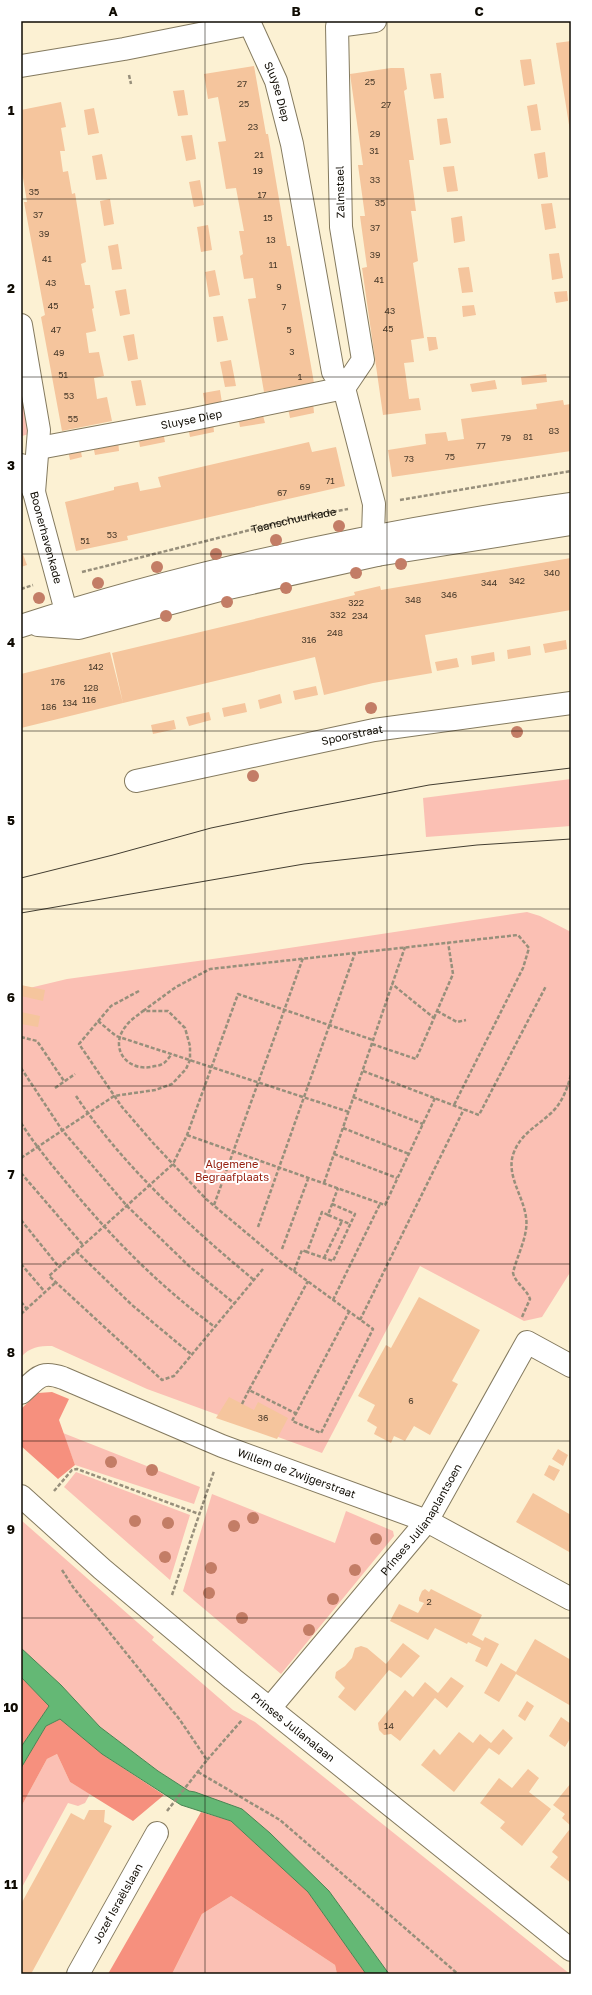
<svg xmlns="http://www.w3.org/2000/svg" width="592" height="1995" font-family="'Golos Text',sans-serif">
  <rect width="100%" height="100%" fill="#fcf1d3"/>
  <!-- green -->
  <path fill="#fbc0b4" d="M21,371L29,434L22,436L21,435Z
    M571,779V826L426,837L423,798Z
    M527,912L540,916L571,932V1271L542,1317L524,1321L420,1266L322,1453L147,1389L52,1346C39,1346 30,1347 21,1357V990L67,979L256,953Z
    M63,1433L200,1487L194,1504L75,1465Z
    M76,1472L190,1515L170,1580L64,1487Z
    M212,1494L335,1543L346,1511L393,1531L394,1536L281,1674L183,1591Z
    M21,1520L154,1637L152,1640L233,1710L255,1722L570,1974H389L329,1891L195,1792L189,1791L158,1771L100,1727L61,1685L21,1648Z
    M57,1754L70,1782L90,1794L85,1803L78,1806L68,1803L21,1889V1807L47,1759Z
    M231,1896L335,1965L337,1974H172L202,1914Z"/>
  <!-- forest -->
  <path fill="#f6907e" d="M52,1392L69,1399L59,1420L75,1465L58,1479L21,1446V1409L38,1393Z
    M21,1677L49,1706L21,1747Z
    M60,1719L102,1754L164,1795L133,1821L70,1782L57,1754L47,1759L21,1807V1768L46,1726Z
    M201,1812L231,1821L308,1892L366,1974H337L335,1965L231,1896L202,1914L172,1974H108Z"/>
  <!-- water -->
  <path fill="#64b875" stroke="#4a8453" d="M21,1648L61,1685L100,1727L158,1771L189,1791L195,1792L242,1809L270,1833L329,1891L389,1974H366L308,1892L231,1821L181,1805L102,1754L60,1719L46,1726L21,1768V1747L49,1706L21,1677Z"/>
  <!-- building -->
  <path fill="#f5c59d" d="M571,41V131H570L556,43Z
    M531,59L535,84L524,86L520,60Z
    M254,66L266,134H268L287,246H290L314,383L264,392L248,299L256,298L253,278L244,279L240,256L243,254L239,231H244L236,188L226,189L218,142L226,141L218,97L208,99L204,74Z
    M391,68H404L407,89L404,91L414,160H409L416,211H411L418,261L413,263L424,338L411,340L414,362L404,363L409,399L419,398L421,410L383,415L362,268L367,267L360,216H365L358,165H363L350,74Z
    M441,73L444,98L434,99L430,74Z
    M184,90L188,115L178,116L173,91Z
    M61,102L66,127L61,128L65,151H60L63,172L68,171L72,194L75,193L86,262L81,264L85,285H90L94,308L92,309L96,331L86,333L89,353L99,352L104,376L94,378L97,399L107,397L112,421L62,431L41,317L45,315L24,202H27L21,166V110Z
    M537,104L541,130L531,131L527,106Z
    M94,108L99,133L88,135L84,110Z
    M447,118L451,143L440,145L437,119Z
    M192,135L196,159L186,161L181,136Z
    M545,152L548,177L538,179L534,154Z
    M102,154L107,179L96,180L92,156Z
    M454,166L458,191L447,192L443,167Z
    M200,180L204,205L194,207L189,182Z
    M110,199L114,224L104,226L100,201Z
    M552,203L556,228L545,230L541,204Z
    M462,216L465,241L454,243L451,218Z
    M208,225L212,250L201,252L197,227Z
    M118,244L122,269L112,270L108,246Z
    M559,253L563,278L552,280L549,254Z
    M469,267L473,292L462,293L458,268Z
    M215,270L220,295L209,297L205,272Z
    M126,289L130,314L120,316L115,291Z
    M567,291L568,301L556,303L554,292Z
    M474,305L476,315L463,317L462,306Z
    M223,316L228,340L217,342L213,317Z
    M134,334L138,359L128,361L123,336Z
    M427,337H436L438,349L429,351Z
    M231,360L236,386L225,387L220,362Z
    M546,374L547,382L522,385L521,377Z
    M141,380L146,405L136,406L131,381Z
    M495,380L497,389L472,392L470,384Z
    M220,390L222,403L205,405L203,393Z
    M563,400L564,405L571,404V451L392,477L388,450L426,444L425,434L446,432L448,441L464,439L461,419L537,409L536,404Z
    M313,402L314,413L290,418L288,408Z
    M262,412L265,423L240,427L238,417Z
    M213,422L214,432L190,437L188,427Z
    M163,432L165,442L140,447L138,436Z
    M118,440L119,451L95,455L93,445Z
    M309,442L312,452L336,447L345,486L127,536L128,540L76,551L65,502L114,490V487L138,482L140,491L161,487L158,477Z
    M80,447L82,457L70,460L68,450Z
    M21,549L27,565L21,567Z
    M571,558V610L425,635L432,673L373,683L324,695L315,657L123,703L112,653L355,595L354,592L380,586L381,590Z
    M566,640L567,649L545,653L543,644Z
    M530,646L531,655L508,659L507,650Z
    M110,652L123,703L21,728V674Z
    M494,652L495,661L472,665L471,656Z
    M457,658L459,667L437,671L435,662Z
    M316,686L318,695L295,700L293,691Z
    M280,694L282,703L260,709L258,700Z
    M245,703L247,712L224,717L222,708Z
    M209,712L211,720L189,726L186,717Z
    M174,720L176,729L153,734L151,725Z
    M21,985L45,990L43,1001L21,996Z
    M21,1012L40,1016L38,1027L21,1024Z
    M419,1297L480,1330L452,1381L458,1384L430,1435L414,1426L405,1441L394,1436L391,1443L374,1434L377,1427L367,1421L375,1405L358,1396L386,1345L391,1348Z
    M229,1397L254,1410L258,1402L288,1418L277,1439L216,1418Z
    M558,1449L568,1455L563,1466L552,1459Z
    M549,1465L560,1470L554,1481L544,1475Z
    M533,1493L571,1515V1553L516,1522Z
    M425,1589L429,1592L431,1589L482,1615L472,1635L483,1641L485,1637L499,1644L487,1667L475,1661L481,1648L468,1642L467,1644L435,1628L428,1640L390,1621L399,1604L418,1613L424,1603L419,1601V1598L422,1591Z
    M535,1639L571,1660V1706L516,1674L499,1702L484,1693L501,1663L516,1672Z
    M403,1643L420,1656L401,1678L389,1670L355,1711L338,1697L345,1688L335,1678L336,1672L345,1666L352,1658L355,1648L361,1646L367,1648L386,1664Z
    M451,1677L464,1686L447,1708L435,1698L400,1741L391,1734L384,1735L379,1730L378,1723L405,1690L413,1697L425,1682L438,1693Z
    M527,1701L534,1706L525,1721L518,1716Z
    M561,1717L571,1724V1737L565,1747L549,1736Z
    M503,1729L513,1738L499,1755L489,1748L454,1792L421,1765L434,1749L440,1755L459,1732L473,1743L480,1734L491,1743Z
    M528,1769L539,1778L529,1792L551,1809L522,1846L500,1828L505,1822L480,1803L499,1778L512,1788Z
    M571,1783V1826L562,1818L565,1814L553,1805Z
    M89,1810H105L104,1822L112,1826L31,1974H21V1904L71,1813L84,1820Z
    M569,1830L571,1831V1883L550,1867L558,1857L552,1852Z"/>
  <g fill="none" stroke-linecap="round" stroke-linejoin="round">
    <defs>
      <g id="minor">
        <path id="s2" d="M21,66L124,49L250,24L276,81L292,144L333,372L344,388L374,504L373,535L377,555"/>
        <path d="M21,325L39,430L34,492"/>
        <path id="s3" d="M39,448L189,420L344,388L363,360L341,227L337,26L375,21"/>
        <path id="s4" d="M21,465L34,492L66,611"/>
        <path d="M38,625L79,628L224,589L377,555L571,524"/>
        <path d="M21,626C199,568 385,530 571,504"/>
        <path id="s5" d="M136,781L374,730L571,703"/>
        <path id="s6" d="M21,1393C38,1378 40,1370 63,1378L222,1446L427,1521L571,1599"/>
        <path id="s7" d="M21,1496L102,1569L233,1679L571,1950"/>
        <path id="s8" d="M270,1708L427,1521L527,1342L571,1366"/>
        <path id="s9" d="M78,1974L157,1833"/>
      </g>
    </defs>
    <!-- minor casing -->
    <use href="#minor" stroke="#847a5f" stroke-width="24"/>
    <!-- path -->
    <g stroke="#978f7b" stroke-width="2.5" stroke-dasharray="4 2" stroke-linecap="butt">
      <path d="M129,75L131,84"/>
      <path d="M400,500L571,471"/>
      <path id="s1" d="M82,572L298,518L348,509"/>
      <path d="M21,589L33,585"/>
      <path d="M139,991L111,1006L79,1044L122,1107L154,1144L206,1199L280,1261L373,1329L321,1433L292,1421L349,1312"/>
      <path d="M143,1011L176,987L210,969L518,935L529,948L523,968L454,1105"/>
      <path d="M437,1011L457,1022L466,1020"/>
      <path d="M434,1018L453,974L448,942"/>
      <path d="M98,1021L116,1036L349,1112"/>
      <path d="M21,1037L37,1041L64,1081"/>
      <path d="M372,1044L416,1059L434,1018L392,984"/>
      <path d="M21,1068L62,1130L127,1206L189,1266L235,1304"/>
      <path d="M363,1071L479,1115L546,986"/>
      <path d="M55,1088L75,1074"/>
      <path d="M76,1096C124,1167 188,1225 254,1280"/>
      <path d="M353,1097L423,1124"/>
      <path d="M21,1123C37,1148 56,1170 75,1193C117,1243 162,1288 215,1327"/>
      <path d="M343,1128L409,1154"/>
      <path d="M187,1135L385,1205L435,1098"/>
      <path d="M334,1154L397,1178"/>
      <path d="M21,1158L114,1096L155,1090L172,1084L186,1069L190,1060V1046L185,1028L168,1011H143C137,1016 130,1020 126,1026C108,1047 127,1074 155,1066C158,1066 161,1065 164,1063C167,1061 169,1057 172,1054"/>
      <path d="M21,1173L83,1245"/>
      <path d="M324,1183L405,947"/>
      <path d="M332,1204L355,1214L333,1261L307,1252L322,1212L328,1215L338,1188"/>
      <path d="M214,1205L303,958"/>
      <path d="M328,1215L350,1224"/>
      <path d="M21,1220L59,1267"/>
      <path d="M258,1227L355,953"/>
      <path d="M282,1249L308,1179"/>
      <path d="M76,1251L132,1305L192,1355"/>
      <path d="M324,1258L342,1221"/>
      <path d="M21,1264L45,1292"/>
      <path d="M263,1269L174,1376L162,1380L49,1276L173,1164L187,1135L238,994L373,1040"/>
      <path d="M294,1271L302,1250L307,1252"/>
      <path d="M333,1300L380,1204"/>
      <path d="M21,1302L27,1309"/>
      <path d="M21,1314L55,1283"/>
      <path d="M522,1317L530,1299C526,1288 516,1284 513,1273C517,1255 529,1235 526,1217C523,1195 505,1174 514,1152C521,1134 537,1126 550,1114C561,1105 568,1088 571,1074"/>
      <path d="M360,1320L464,1109"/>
      <path d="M242,1404L249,1390"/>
      <path d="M297,1414L249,1390L308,1281"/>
      <path d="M54,1491L72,1470L77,1469L199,1514"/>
      <path d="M62,1570L73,1587L180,1720L207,1760L167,1811"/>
      <path d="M172,1595L214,1471"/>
      <path d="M207,1760L242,1720"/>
      <path d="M198,1772L280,1820L458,1974"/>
    </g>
    <!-- minor -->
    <use href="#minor" stroke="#fff" stroke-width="22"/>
    <!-- tram -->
    <path stroke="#433e31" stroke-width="1" d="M21,878L113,855L211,828L288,812L429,785L571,768
      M21,913L304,864L477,845L571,839"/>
  </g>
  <!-- trees -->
  <g fill="#c37d66">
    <circle cx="339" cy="526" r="6"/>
    <circle cx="276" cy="540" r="6"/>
    <circle cx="216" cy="554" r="6"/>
    <circle cx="401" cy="564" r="6"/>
    <circle cx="157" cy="567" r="6"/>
    <circle cx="356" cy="573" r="6"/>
    <circle cx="98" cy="583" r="6"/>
    <circle cx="286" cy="588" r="6"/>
    <circle cx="39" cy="598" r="6"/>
    <circle cx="227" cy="602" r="6"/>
    <circle cx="166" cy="616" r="6"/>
    <circle cx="371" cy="708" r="6"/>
    <circle cx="517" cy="732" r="6"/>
    <circle cx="253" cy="776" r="6"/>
    <circle cx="111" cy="1462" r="6"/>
    <circle cx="152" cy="1470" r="6"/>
    <circle cx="253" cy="1518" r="6"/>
    <circle cx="135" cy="1521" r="6"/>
    <circle cx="168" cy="1523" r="6"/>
    <circle cx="234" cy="1526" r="6"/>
    <circle cx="376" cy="1539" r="6"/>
    <circle cx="165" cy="1557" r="6"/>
    <circle cx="211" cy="1568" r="6"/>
    <circle cx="355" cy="1570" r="6"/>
    <circle cx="209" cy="1593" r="6"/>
    <circle cx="333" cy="1599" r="6"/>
    <circle cx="242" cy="1618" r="6"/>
    <circle cx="309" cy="1630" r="6"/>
  </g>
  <!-- grid -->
  <path fill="none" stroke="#0f0b03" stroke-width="1" stroke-opacity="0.55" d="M205,21V1974M387,21V1974M21,199H571M21,377H571M21,554H571M21,731H571M21,909H571M21,1086H571M21,1264H571M21,1441H571M21,1618H571M21,1796H571"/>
  <g text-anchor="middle" stroke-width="4" stroke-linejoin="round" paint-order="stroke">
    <!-- number labels -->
    <g font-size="9" fill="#483a2a">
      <text x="370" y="85">25</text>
      <text x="242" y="87">27</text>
      <text x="244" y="107">25</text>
      <text x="386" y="108">27</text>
      <text x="253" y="130">23</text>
      <text x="375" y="137">29</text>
      <text x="374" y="154">31</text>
      <text x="259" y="158">21</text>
      <text x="258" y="174">19</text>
      <text x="375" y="183">33</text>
      <text x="34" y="195">35</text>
      <text x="262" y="198">17</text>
      <text x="380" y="206">35</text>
      <text x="38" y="218">37</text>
      <text x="268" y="221">15</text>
      <text x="375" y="231">37</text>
      <text x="44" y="237">39</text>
      <text x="271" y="243">13</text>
      <text x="375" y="258">39</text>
      <text x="47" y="262">41</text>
      <text x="273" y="268">11</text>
      <text x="379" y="283">41</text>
      <text x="51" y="286">43</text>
      <text x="279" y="290">9</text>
      <text x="53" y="309">45</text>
      <text x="284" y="310">7</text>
      <text x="390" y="314">43</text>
      <text x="388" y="332">45</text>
      <text x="56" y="333">47</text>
      <text x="289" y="333">5</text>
      <text x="292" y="355">3</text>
      <text x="59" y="356">49</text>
      <text x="63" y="378">51</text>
      <text x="300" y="380">1</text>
      <text x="69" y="399">53</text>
      <text x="73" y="422">55</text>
      <text x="554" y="434">83</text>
      <text x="528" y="440">81</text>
      <text x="506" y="441">79</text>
      <text x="481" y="449">77</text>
      <text x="450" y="460">75</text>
      <text x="409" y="462">73</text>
      <text x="330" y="484">71</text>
      <text x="305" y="490">69</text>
      <text x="282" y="496">67</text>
      <text x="112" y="538">53</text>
      <text x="85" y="544">51</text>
      <text x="552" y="576">340</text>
      <text x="517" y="584">342</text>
      <text x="489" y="586">344</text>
      <text x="449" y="598">346</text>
      <text x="413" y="603">348</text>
      <text x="356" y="606">322</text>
      <text x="338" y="618">332</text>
      <text x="360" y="619">234</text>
      <text x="335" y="636">248</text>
      <text x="309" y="643">316</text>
      <text x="96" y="670">142</text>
      <text x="58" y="685">176</text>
      <text x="91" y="691">128</text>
      <text x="89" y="703">116</text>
      <text x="70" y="706">134</text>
      <text x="49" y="710">186</text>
      <text x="411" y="1404">6</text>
      <text x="263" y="1421">36</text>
      <text x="429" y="1605">2</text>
      <text x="389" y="1729">14</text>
    </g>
    <!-- street labels -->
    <g font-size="11" fill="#0f0b03" stroke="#fff">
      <text dy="4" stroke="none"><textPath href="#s2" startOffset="306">Sluyse Diep</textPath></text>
      <text transform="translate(340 192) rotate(-91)" y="4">Zalmstael</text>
      <text dy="4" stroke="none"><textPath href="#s3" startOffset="155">Sluyse Diep</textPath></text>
      <text dy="4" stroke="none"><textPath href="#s1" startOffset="218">Taanschuurkade</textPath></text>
      <text dy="4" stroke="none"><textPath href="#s4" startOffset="77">Boonerhavenkade</textPath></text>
      <text dy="4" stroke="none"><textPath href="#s5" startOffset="221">Spoorstraat</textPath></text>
      <text dy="4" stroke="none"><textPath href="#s6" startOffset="301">Willem de Zwijgerstraat</textPath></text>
      <text dy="4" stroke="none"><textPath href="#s8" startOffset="242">Prinses Julianaplantsoen</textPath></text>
      <text dy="4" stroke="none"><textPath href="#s7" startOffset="357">Prinses Julianalaan</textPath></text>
      <text dy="4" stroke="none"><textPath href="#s9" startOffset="81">Jozef Israëlslaan</textPath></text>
    </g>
    <!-- park labels -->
    <g font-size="11" fill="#951e0d" stroke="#fff">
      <text x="232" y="1168">Algemene<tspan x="232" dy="13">Begraafplaats</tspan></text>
    </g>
  </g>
  <!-- border -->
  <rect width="592" height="1995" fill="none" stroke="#ffffff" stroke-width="44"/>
  <rect x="22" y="22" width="548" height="1951" fill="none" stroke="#0f0b03" stroke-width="1.5"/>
  <g font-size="13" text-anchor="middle" font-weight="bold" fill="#0f0b03">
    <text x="113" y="16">A</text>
    <text x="296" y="16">B</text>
    <text x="479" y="16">C</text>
    <text x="11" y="115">1</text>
    <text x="11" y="293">2</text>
    <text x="11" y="470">3</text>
    <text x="11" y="647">4</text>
    <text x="11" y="825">5</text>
    <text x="11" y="1002">6</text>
    <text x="11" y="1179">7</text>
    <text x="11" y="1357">8</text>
    <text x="11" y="1534">9</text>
    <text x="11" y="1712">10</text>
    <text x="11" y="1889">11</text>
  </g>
</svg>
